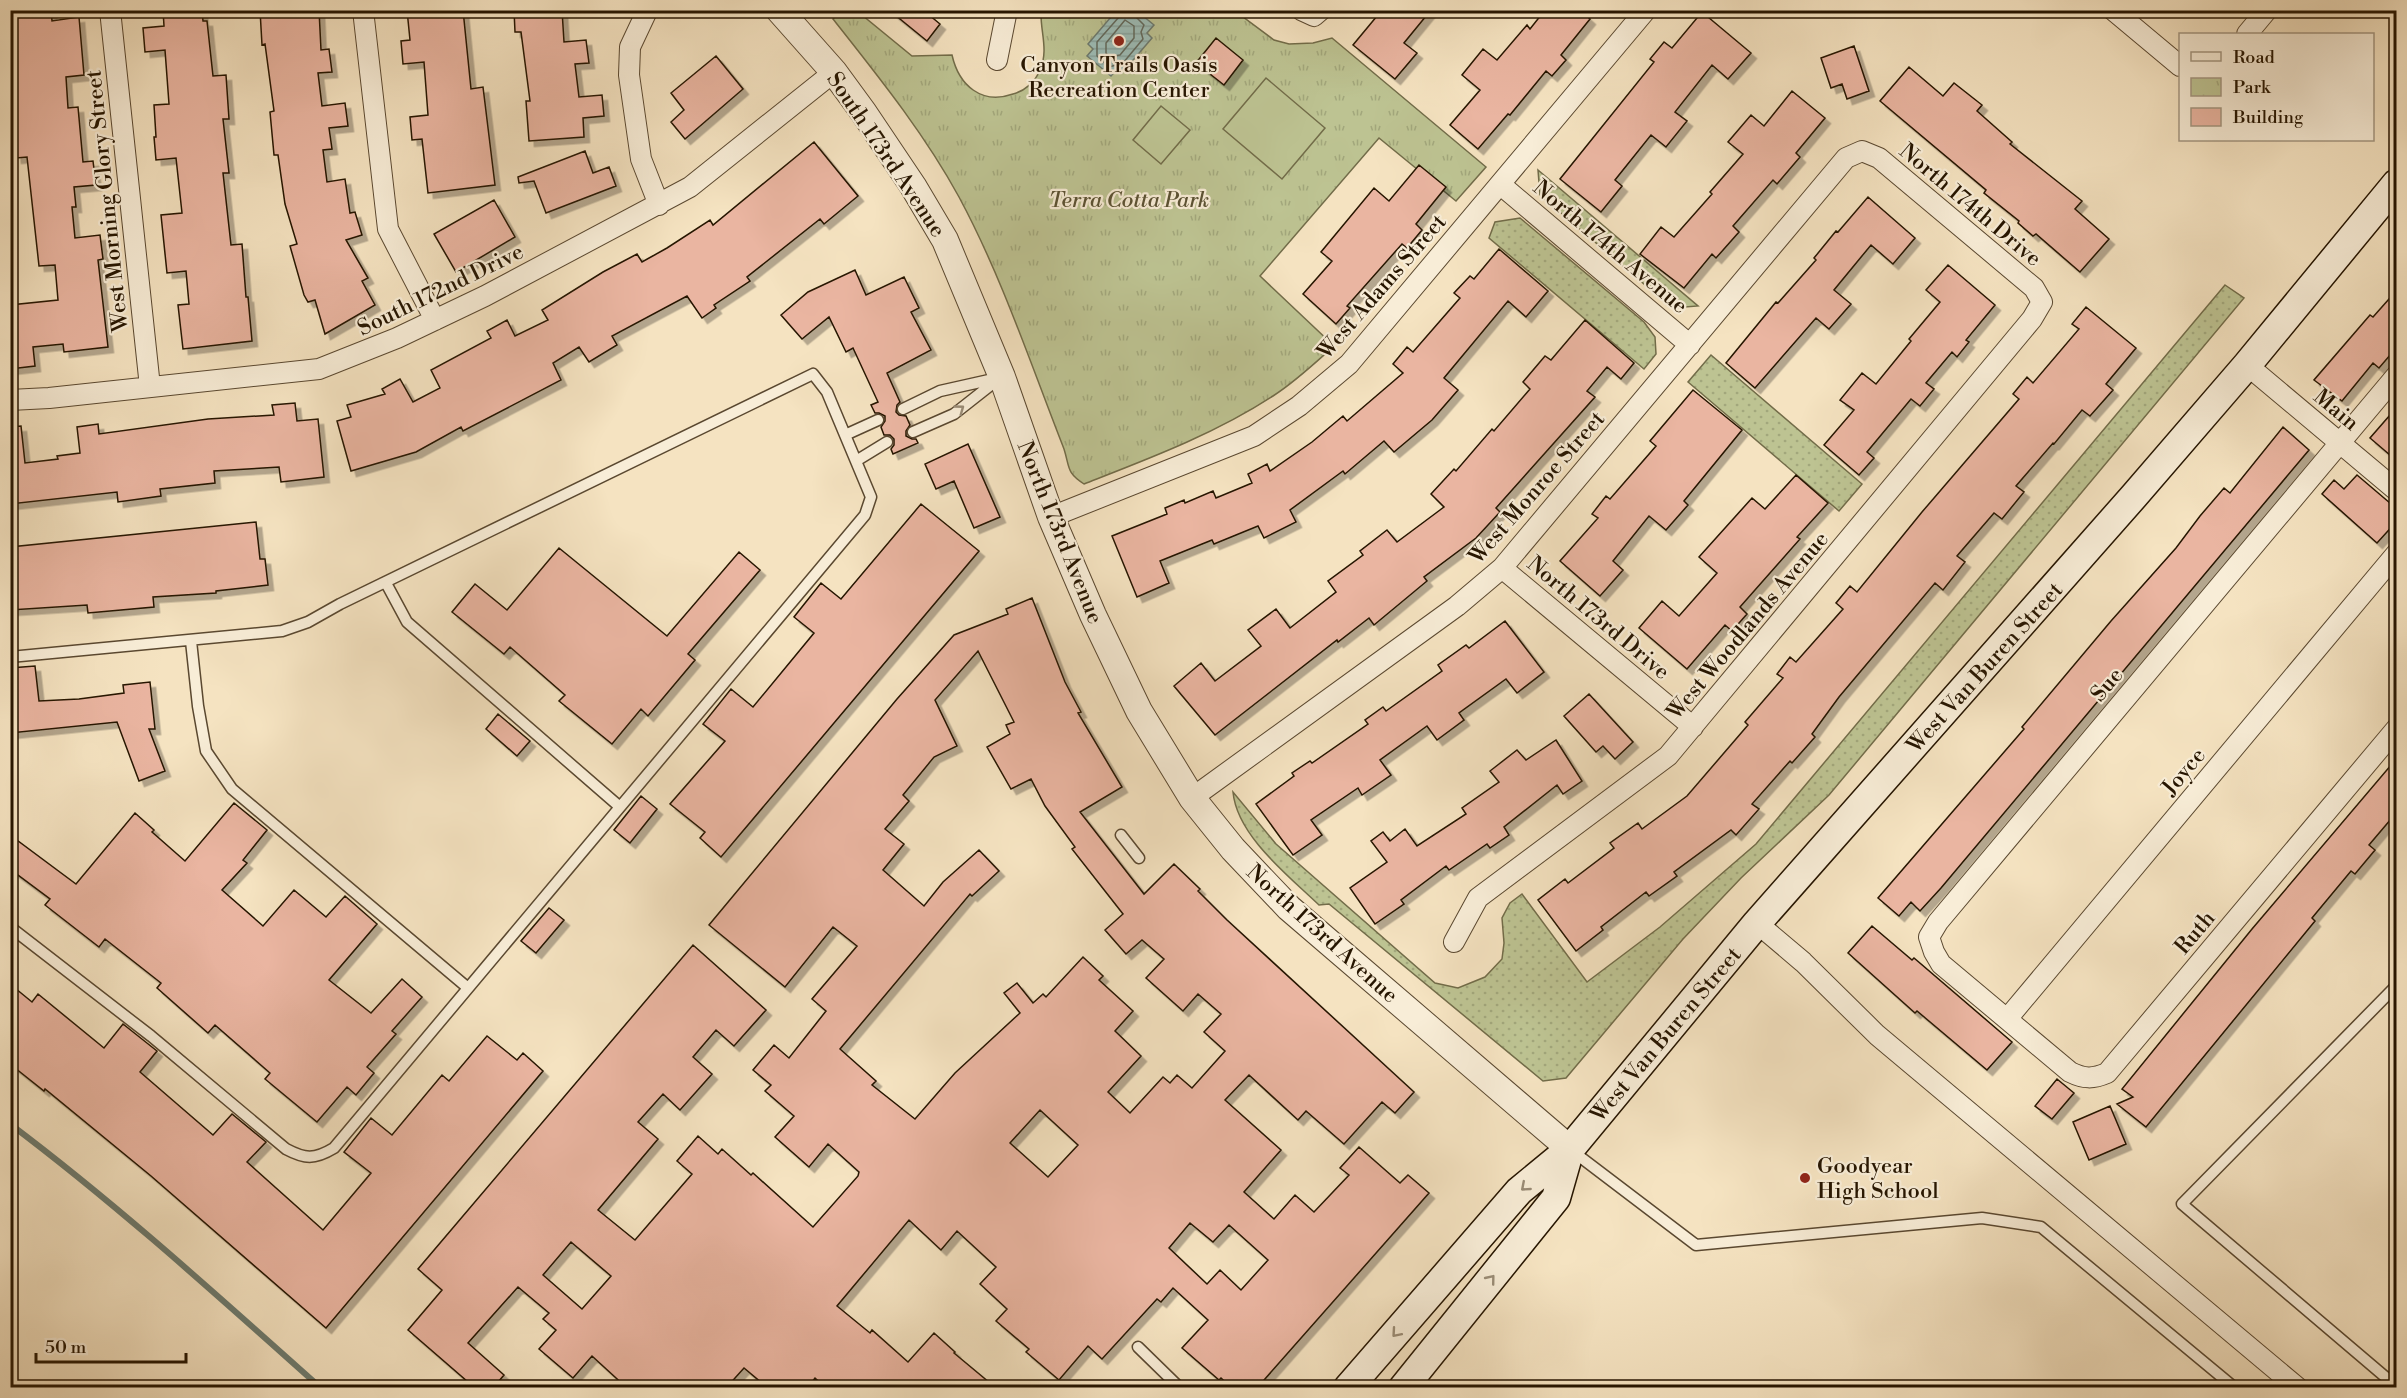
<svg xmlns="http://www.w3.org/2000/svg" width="2407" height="1398" font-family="'Libre Bodoni',serif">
  <defs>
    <pattern id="grass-dots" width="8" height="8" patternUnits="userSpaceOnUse" patternTransform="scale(1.5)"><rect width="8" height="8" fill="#bdc392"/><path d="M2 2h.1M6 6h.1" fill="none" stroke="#a2a77c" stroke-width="1.8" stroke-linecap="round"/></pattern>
    <pattern id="park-tufts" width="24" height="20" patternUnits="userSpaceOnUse" patternTransform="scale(1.5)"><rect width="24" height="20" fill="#bdc392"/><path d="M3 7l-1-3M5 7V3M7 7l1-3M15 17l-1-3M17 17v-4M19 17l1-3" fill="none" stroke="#a2a77c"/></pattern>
    <pattern id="water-rules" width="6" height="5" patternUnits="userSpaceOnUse" patternTransform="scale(1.5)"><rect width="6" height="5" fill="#9dbdb7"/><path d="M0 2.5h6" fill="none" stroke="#87a29c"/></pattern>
    <filter id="shadow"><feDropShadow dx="5.5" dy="5.5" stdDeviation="0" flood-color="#0004"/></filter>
  </defs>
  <rect width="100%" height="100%" fill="#f5e3c1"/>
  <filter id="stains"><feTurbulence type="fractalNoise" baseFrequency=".00333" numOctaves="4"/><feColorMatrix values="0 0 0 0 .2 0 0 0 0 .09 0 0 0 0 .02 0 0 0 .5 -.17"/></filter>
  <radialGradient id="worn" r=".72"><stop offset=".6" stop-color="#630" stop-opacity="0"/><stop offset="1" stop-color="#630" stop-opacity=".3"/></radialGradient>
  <!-- grass -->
  <path fill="url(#grass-dots)" stroke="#726c49" stroke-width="1.5" d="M1538,170L1698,306L1672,308L1540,195Z
    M1520,218L1644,322L1655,337L1656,354L1644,369L1489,238L1495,222Z
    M2225,285L2244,298L1829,795L1741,878L1683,939L1566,1078L1543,1081L1329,904L1319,905C1289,876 1237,836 1233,792L1276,844L1435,983L1458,988L1485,977L1502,959L1504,943L1502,918L1510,903L1522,894L1587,982L1660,927L1756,844Z
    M1711,355L1862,484L1839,511L1688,382Z"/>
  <!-- park -->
  <path fill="url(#park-tufts)" stroke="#726c49" stroke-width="1.5" d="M840,11H857L912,56L952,55C959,86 982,105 1013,94C1025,91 1035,82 1040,70C1049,50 1040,31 1041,11H1235L1274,40L1289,44L1313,43L1332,38L1486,167L1456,201L1379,138L1260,276L1334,346C1314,364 1295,382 1273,396C1215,434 1148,459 1084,484C1066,472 1070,468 1064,449C1031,365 1002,277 959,197C924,133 878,76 833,19Z"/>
  <!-- pitch -->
  <path fill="#bdc392" stroke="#726c49" stroke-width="1.5" d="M1266,78L1325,128L1282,179L1223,129Z
    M1161,106L1190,130L1161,164L1133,140Z"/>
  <!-- water -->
  <path fill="url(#water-rules)" stroke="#6d7a6e" stroke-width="1.5" d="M1116,11L1123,13L1126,11H1137L1154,25L1147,33L1152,38L1122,73L1117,69L1111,76L1087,56L1093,49L1088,44Z"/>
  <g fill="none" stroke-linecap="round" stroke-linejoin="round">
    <!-- shore -->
    <path stroke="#62695c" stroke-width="1.5" d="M1120,10L1119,17L1097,42V56L1109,67L1123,63L1143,39L1141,32L1144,25L1135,16L1134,10
      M1125,20L1134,26V38L1120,55L1109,57L1106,53V43Z"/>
    <!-- stream -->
    <path stroke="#6d7a6e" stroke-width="6" d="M10,1124C119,1206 220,1298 321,1388"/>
  </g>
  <!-- building -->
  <path fill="#eab5a1" stroke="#261500" stroke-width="1.5" fill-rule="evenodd" filter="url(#shadow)" d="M10,10H51L52,21L79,17L84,75L66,77L68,108L78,107L83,162L93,161L96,185L74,187L76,207H72L75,238L100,235L103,259L98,260L108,347L64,352L63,344L33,347L35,366L10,369V305L58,300L55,265L39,266L27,157L16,158L11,114L17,113L13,49H10Z
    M163,10H202L203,21H207L213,76L226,75L229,119H223L229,173H223L231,245L242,244L246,297H248L252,341L183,349L178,305L189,304L186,271L167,273L161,215L182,213L176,158L156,160L154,137H156L154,105L169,104L165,50L145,52L143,28L164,26Z
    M260,10H319L321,50L329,49L332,72L318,73L322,106L345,103L348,126L329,128L332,149L323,150L327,182L345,179L350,213L355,212L362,235L346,240L368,278L362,281L375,305L325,334L315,300L308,302L304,295L290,246L297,244L285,204L278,155H274L270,112L274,111L265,44L262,45Z
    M407,10H463L471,89L483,87L495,185L428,193L422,139L412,140L410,117L428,115L424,62L403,64L401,41L410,40Z
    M514,10H562L564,42L586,40L589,63L575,64L579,97L602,95L604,116L583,118L584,137L529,141L526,101H530L521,32H515Z
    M889,10H923L940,24L927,41Z
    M1382,10H1431L1404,43L1417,53L1395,79L1353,45Z
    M1545,10H1580L1590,19L1561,55L1566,60L1552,76L1546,71L1510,115L1508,114L1478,149L1450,125L1480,90L1462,75L1483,49L1497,60L1527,25L1530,29Z
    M1702,12L1751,53L1728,79L1712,65L1675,112L1687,121L1666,147L1651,135L1615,180L1622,186L1601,212L1560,179L1654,62L1650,59L1664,42L1672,48Z
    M1216,38L1243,60L1224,85L1196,63Z
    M1854,46L1869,91L1847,99L1842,84L1831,88L1821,58Z
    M716,56L743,89L685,139L671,122L684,110L671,93Z
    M1909,67L1943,96L1954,83L1982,105L1977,111L2012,142L2010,144L2082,201L2075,209L2109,239L2080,272L2036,234L2033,236L2018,223L2019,221L1984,193L1986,190L1880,101Z
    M1792,91L1825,118L1796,153L1800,157L1777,184L1773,180L1733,226L1739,232L1716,258L1712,254L1684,288L1640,254L1661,227L1674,237L1712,194L1710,192L1743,154L1728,142L1751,115L1764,126Z
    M814,142L858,196L824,224L820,219L747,277L750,281L714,305L716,308L702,318L687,296L612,336L617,345L589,362L579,347L553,363L561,380L463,431L461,427L416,452L351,471L337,421L351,417L347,405L385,394L382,389L400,379L413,402L440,388L431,370L491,338L487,331L507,320L515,336L548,320L542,310L603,272L637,254L642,262L667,248L710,220L713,225Z
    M585,151L593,173L609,167L616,186L546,213L534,181L519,183L518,177Z
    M1419,165L1446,187L1416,224L1422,230L1407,248L1402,244L1347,306L1350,308L1336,324L1303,294L1332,261L1321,252L1374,188L1389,201Z
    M1868,197L1915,238L1893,264L1871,245L1834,290L1851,304L1829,329L1816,318L1755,388L1726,363L1776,302L1778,303L1816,260L1814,258L1836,231L1838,232Z
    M494,200L515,237L456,272L434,234Z
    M1499,249L1548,291L1526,317L1508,301L1444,378L1458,390L1432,420L1394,452L1384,441L1345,474L1343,471L1290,510L1296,522L1264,538L1258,526L1214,544L1212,540L1160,561L1169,583L1137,597L1112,536L1167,514L1165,508L1184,500L1185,503L1213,491L1216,498L1252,483L1248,474L1267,464L1270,471L1312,442L1343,416L1347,421L1403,373L1393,364L1407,347L1413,352L1460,298L1454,293L1470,276L1474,279Z
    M1948,265L1995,305L1966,340L1969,342L1957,357L1952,352L1926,383L1934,389L1920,406L1911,399L1867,452L1874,458L1859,475L1824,445L1854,410L1840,400L1862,373L1876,384L1911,341L1909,339L1940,302L1926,290Z
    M855,270L866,295L904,277L919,308L911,312L931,350L887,373L900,402L897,405L896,412L899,415L906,416L910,425L906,431V436L912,439H916L918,443L893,454L891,449L894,445V439L890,435H884L881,427L885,421V416L879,413H875L871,405L878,402L853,348L846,352L829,317L802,339L781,315L808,292Z
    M2397,290V347L2379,368L2373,363L2342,401L2314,380L2370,315L2373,317Z
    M2086,307L2136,348L2106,384L2113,390L2090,416L2082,410L2054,444L2053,443L2016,486L2024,492L2002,519L1994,513L1957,556L1965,562L1943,590L1935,583L1839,697L1812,734L1815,737L1792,763L1790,761L1752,804L1759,809L1736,835L1731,830L1674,872L1677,876L1649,896L1646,892L1601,927L1603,930L1576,951L1538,900L1565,879L1568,883L1614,848L1610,843L1638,823L1642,829L1687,796L1748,725L1745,722L1783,678L1777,674L1790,657L1796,662L1843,609L1836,603L1850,586L1857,592L1922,512L2019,399L2013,394L2027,377L2033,383L2079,329L2072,324Z
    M1585,320L1634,363L1621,379L1607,367L1587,391L1595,397L1496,508L1500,512L1476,538L1424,577L1427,581L1374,625L1369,618L1338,642L1337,640L1215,735L1174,686L1201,663L1215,681L1261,646L1248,630L1276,609L1290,628L1336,592L1328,581L1363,555L1360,551L1387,530L1397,542L1444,507L1431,494L1454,469L1456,471L1492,429L1494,431L1530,389L1523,382L1545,356L1551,360Z
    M1693,390L1742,430L1684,501L1688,505L1666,530L1649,516L1613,561L1623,570L1600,596L1560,561L1598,518L1592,514L1606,496L1610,499L1656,446L1650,441Z
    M295,403L297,421L318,419L324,477L281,482L279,467L214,471L215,483L160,489L161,496L118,502L117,492L10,504V427L21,426L25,463L58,459L57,456L80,453L77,427L98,424L99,434L208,419L274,415L272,405Z
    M2397,407V461L2370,438Z
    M2283,427L2309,450L1941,888L1920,911L1911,902L1899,916L1878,898L2024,729L2022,727L2111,621L2176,548L2200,516L2224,488L2230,493Z
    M968,444L1000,517L974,528L954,481L936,489L925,464Z
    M1796,475L1828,503L1797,537L1800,539L1740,607L1747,614L1732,631L1725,625L1687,669L1639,628L1662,601L1679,616L1717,573L1699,557L1752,498L1765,509Z
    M2357,475L2397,509V521L2377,543L2322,494L2334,480L2344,489Z
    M921,504L979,551L721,857L700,838L705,832L670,804L725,741L703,724L731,689L753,707L814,633L794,617L821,583L841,599Z
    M256,522L260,559H265L268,585L216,591V593L153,597L154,607L88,613L87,605L10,610V547Z
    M559,548L667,636L739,552L760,570L688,654L695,660L648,716L641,709L612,744L559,701L565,695L510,647L504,654L452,612L475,584L507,610Z
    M1032,598L1065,682L1081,712L1078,713L1122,787L1080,812L1144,894L1174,864L1200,889L1198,891L1227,920L1414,1092L1395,1113L1382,1102L1344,1144L1306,1111L1298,1120L1249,1075L1225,1100L1281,1150L1244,1192L1274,1219L1295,1195L1314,1212L1349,1175L1340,1168L1359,1147L1400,1183L1408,1175L1429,1193L1257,1388H1232L1221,1378L1219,1380L1182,1348L1208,1320L1173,1288L1161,1302L1157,1299L1102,1359L1088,1346L1059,1380L1026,1352L1029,1349L996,1321L1007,1309L980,1284L996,1267L957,1231L941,1250L909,1220L837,1306L870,1333L872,1330L908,1362L934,1333L955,1352L954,1353L996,1388H826L815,1378L807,1388H768L744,1368L726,1388H627L592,1356L573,1378L539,1349L556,1330L543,1319L549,1313L518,1287L468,1343L504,1375L493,1388H475L408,1330L442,1290L418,1269L693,945L766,1010L734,1046L716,1030L693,1057L712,1074L680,1110L663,1094L638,1122L658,1139L598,1210L635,1240L692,1174L677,1161L698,1136L718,1154L722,1149L751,1175L753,1173L813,1227L858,1176L859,1172L828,1144L809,1167L775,1137L794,1116L765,1091L771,1085L753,1070L774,1045L789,1058L826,1011L812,999L857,946L833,927L785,987L709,925L897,699L954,635L1008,614L1006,609ZM978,651L1014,722L1006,725L1010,734L987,747L1011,789L1031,779L1045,806L1075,847L1072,849L1123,914L1105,930L1126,954L1142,940L1164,959L1146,978L1183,1011L1198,994L1221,1014L1204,1032L1225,1051L1192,1088L1177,1075L1170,1083L1163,1077L1130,1113L1108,1092L1141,1056L1115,1031L1133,1011L1099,980L1103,976L1083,957L1046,997L1043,994L1033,1003L1017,983L1004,993L1020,1013L955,1073L915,1119L872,1085L876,1081L840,1049L970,894L972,896L999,871L979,850L943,882L924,906L883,870L904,844L885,829L909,801L903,795L934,757L957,746L935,700ZM1040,1110L1078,1145L1048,1177L1010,1143ZM1190,1223L1213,1242L1229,1225L1268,1260L1241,1290L1220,1270L1207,1284L1169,1248ZM571,1242L611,1276L582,1309L543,1275Z
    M1505,621L1544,672L1517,693L1506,679L1459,713L1464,720L1437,740L1427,726L1380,760L1391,775L1362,795L1358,788L1311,820L1322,835L1293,855L1256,804L1294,776L1292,773L1310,761L1312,763L1368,724L1365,720L1383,707L1386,711L1442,671L1438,665L1466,645L1469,648Z
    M35,666L39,701L79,699L124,693L123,685L150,682L155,729H149L165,771L139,781L117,722L10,733V668Z
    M1589,694L1633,742L1615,759L1603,746L1596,752L1564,716Z
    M498,714L530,741L517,756L486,729Z
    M1556,740L1582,781L1563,794L1557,785L1504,827L1509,835L1490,848L1487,844L1449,870L1446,866L1401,900L1404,904L1375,924L1350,888L1387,862L1371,841L1383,832L1390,841L1405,829L1417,846L1466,814L1462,808L1499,782L1490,771L1517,750L1526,760Z
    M2397,758V812L2369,845L2375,850L2355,874L2351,871L2312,918L2315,921L2146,1127L2117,1104L2133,1097L2122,1089L2252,929Z
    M641,796L657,809L630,843L614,830Z
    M234,803L267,830L243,860L247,863L222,890L263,926L294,890L326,917L345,896L377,924L329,980L371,1013L402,979L422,997L392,1031L396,1034L367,1067L374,1073L356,1095L347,1087L317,1122L265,1079L270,1073L215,1025L208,1033L157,988L161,983L105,939L99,947L45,905L50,899L10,869V835L76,884L135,813L154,830L152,832L185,861Z
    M549,908L564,920L536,953L521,941Z
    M1872,926L1912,960L1914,958L2012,1042L1987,1070L1917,1011L1915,1013L1848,953Z
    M10,984L32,1002L38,994L104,1048L123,1024L157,1051L140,1072L213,1135L232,1114L266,1142L247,1162L323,1230L371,1173L344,1152L371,1118L392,1135L442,1075L449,1081L487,1036L517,1060L523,1053L543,1071L326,1328L151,1176L45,1089L44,1091L10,1064Z
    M2057,1079L2074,1093L2052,1119L2035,1106Z
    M2110,1106L2126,1144L2089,1160L2073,1122Z"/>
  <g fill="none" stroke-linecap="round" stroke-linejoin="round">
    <defs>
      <path id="service" d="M903,409L940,391L998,378
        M913,432L954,414L1001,377
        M845,435L878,420
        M856,461L887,442
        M386,583L407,622L620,807
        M191,641L198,706L206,751L232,789L468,988
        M10,657L282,631L308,622L340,604L813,374L827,392L871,497L865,515L334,1148C314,1160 305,1159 286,1149L151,1036L10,927
        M1121,835L1139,858
        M2396,986L2182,1204L2396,1386
        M1571,1150L1696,1245L1982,1218L2041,1227L2235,1388
        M1138,1347L1180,1388"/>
      <path id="minor" d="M110,10L150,387
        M363,10L388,229L435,320
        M1301,10L1314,16L1321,10
        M2113,10L2180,66
        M646,13L630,47L629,75L641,159L659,205
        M2247,34L2267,10
        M997,60L1007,10
        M1501,185L1690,345
        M2247,365L2396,490
        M2396,376L1938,922L1929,937L1934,952L1941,964L2070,1072C2084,1079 2093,1079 2107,1073L2396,729
        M10,400L49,398L319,369L397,338L485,296L690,187L834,72
        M1051,517L1254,436L1299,406L1349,364L1646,10
        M1502,568L1693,727
        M1192,798L1457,606L1502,568L1846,158L1862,151L1879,158L2034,288L2042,302L2032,319L1668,756L1478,898L1454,942
        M1757,923L1803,962L1877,1035L2298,1388
        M2007,1019L2396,554"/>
      <path id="tertiary" d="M779,10L834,72L864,113L913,186L945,240L1002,377L1051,517L1093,615L1139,711L1192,798L1233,849L1289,908L1570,1149"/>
      <path id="secondary" d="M1348,1388L1519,1191L1570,1149L1757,923L2134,496L2247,365L2396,184
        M1403,1388L1556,1198L1570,1149"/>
    </defs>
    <!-- service casing -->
    <use href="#service" stroke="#5a4830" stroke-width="13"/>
    <!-- minor casing -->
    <use href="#minor" stroke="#5a4830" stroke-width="22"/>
    <!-- tertiary casing -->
    <use href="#tertiary" stroke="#5a4830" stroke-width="28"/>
    <!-- secondary casing -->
    <use href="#secondary" stroke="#261500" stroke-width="31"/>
    <!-- service -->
    <use href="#service" stroke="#f8edd7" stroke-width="10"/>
    <!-- minor -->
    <use href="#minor" stroke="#f8edd7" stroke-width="20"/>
    <!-- tertiary -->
    <use href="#tertiary" stroke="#f8edd7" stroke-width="26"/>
    <!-- secondary -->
    <use href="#secondary" stroke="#f8edd7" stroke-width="28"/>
  </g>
  <!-- one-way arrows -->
  <defs><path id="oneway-chevron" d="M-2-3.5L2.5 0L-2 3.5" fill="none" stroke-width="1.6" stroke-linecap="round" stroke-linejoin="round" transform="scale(1.5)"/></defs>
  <g stroke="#9a8c76">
    <use href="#oneway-chevron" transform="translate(960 409) rotate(-36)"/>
    <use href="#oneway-chevron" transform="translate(1525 1187) rotate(139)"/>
    <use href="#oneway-chevron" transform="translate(1491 1279) rotate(-51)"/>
    <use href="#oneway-chevron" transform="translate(1396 1333) rotate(131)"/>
  </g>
  <!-- markers -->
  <g fill="#8f2418" stroke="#f8edd7" stroke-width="2">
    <circle cx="1119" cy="41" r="6"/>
    <circle cx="1805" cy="1178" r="6"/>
  </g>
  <g text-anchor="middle" stroke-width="4.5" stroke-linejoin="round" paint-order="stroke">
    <!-- poi labels -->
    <g font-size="22" fill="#261500" stroke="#f8edd7">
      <text x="1119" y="72">Canyon Trails Oasis<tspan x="1119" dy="25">Recreation Center</tspan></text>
      <text x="1817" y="1173" text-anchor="start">Goodyear<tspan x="1817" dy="25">High School</tspan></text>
    </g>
    <!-- street labels -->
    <g font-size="22" fill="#261500" stroke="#f8edd7">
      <text transform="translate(887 154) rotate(56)" y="8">South 173rd Avenue</text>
      <text transform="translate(106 201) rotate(-96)" y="8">West Morning Glory Street</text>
      <text transform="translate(1971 204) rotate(40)" y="8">North 174th Drive</text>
      <text transform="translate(1611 246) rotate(40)" y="8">North 174th Avenue</text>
      <text transform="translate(1381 286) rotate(-49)" y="8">West Adams Street</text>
      <text transform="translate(440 289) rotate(-26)" y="8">South 172nd Drive</text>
      <text transform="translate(2337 409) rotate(40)" y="8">Main</text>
      <text transform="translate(1536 487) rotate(-49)" y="8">West Monroe Street</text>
      <text transform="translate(1061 532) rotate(68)" y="8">North 173rd Avenue</text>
      <text transform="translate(1599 617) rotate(40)" y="8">North 173rd Drive</text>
      <text transform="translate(1747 625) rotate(-50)" y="8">West Woodlands Avenue</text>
      <text transform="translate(1984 667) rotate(-48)" y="8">West Van Buren Street</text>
      <text transform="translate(2106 684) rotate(-50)" y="8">Sue</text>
      <text transform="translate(2183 771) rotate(-50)" y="8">Joyce</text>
      <text transform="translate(2194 932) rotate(-50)" y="8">Ruth</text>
      <text transform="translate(1323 933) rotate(42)" y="8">North 173rd Avenue</text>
      <text transform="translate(1665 1034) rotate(-50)" y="8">West Van Buren Street</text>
    </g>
    <!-- park labels -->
    <g font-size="22" font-style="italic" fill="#5b5233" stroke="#f8edd7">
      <text x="1129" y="207">Terra Cotta Park</text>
    </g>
  </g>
  <!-- margin -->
  <rect width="2407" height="1398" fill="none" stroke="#f5e3c1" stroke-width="36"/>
  <rect x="12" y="12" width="2383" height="1374" fill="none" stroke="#261500" stroke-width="3"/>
  <rect x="18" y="18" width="2371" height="1362" fill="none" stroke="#261500" stroke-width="1.5"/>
  <!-- legend -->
  <rect x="2179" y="33" width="195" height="108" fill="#f8edd7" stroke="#a49781" stroke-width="1.5"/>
  <rect x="2191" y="52" width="30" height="9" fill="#f8edd7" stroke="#a49781" stroke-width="1.5"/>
  <text x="2233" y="63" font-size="18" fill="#261500">Road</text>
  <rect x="2191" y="78" width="30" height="18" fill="url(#park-tufts)" stroke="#a49781" stroke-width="1.5"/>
  <text x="2233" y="93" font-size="18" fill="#261500">Park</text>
  <rect x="2191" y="108" width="30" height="18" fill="#eab5a1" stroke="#a49781" stroke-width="1.5"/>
  <text x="2233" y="123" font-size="18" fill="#261500">Building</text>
  <!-- scale -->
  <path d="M36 1353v9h150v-9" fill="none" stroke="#261500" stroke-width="3"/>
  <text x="45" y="1353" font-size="18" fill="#261500" stroke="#f8edd7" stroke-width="4.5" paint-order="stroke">50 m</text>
  <rect width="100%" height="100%" filter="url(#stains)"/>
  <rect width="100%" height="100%" fill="url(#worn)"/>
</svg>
